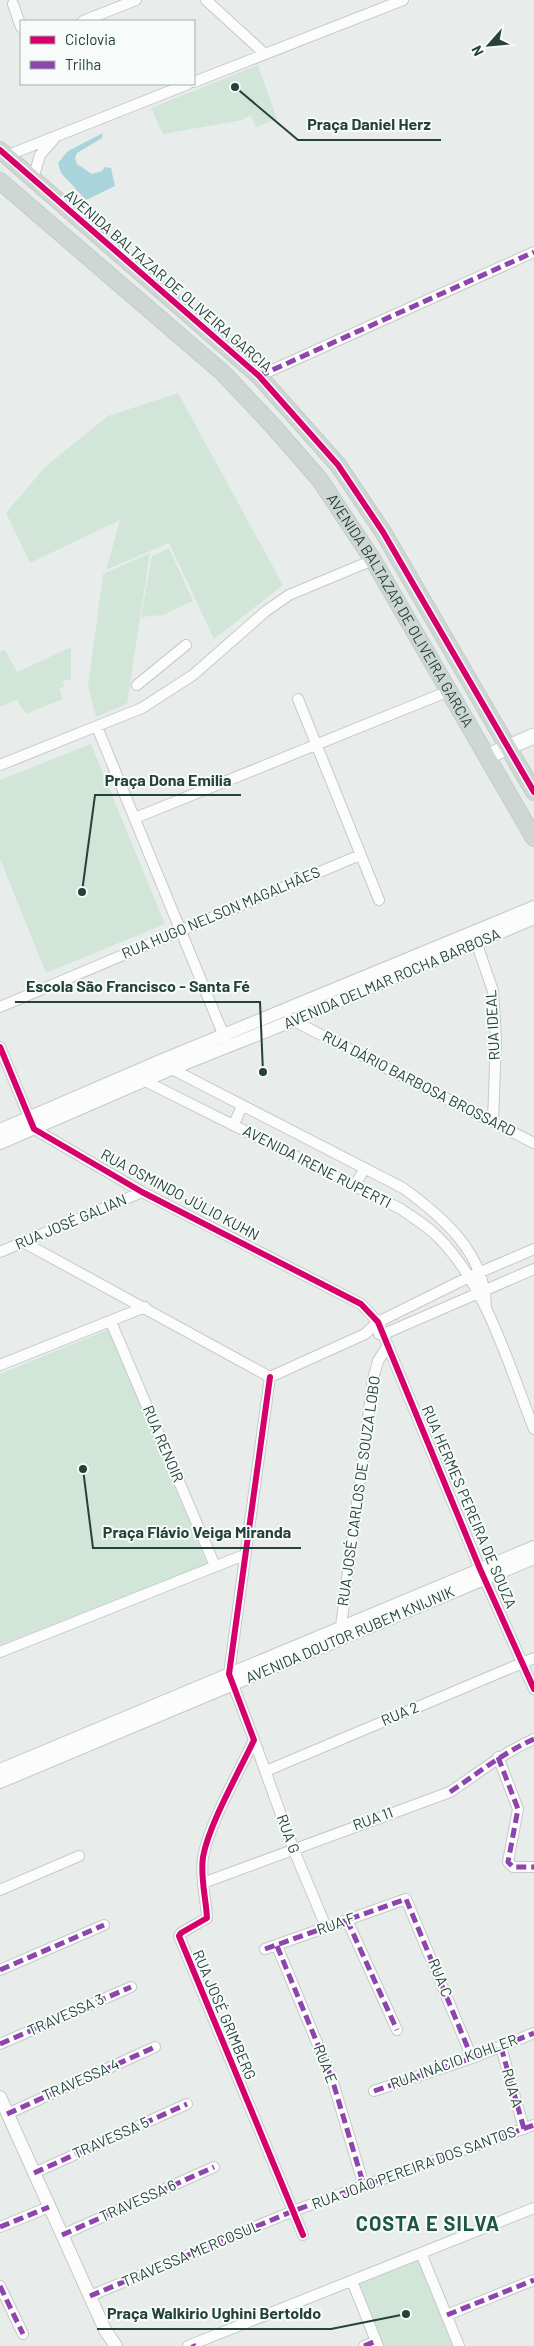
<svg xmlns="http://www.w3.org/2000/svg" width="534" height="2346" font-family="Barlow,sans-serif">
  <rect width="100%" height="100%" fill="#e8edeb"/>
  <!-- green -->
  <path fill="#d1e6d8" d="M258,65L277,119L256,127L250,115L243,120L163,134L151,108Z
    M178,393L283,585L214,639L169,543L106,570L120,520L30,563L6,513L45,467L108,416Z
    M169,548L193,601L163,615L141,617L152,556Z
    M150,553L127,704L96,717L88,686L103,574Z
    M71,647V679L63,681L64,686L59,689L63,699L26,714L17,700L0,707V652L5,650L17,672Z
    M91,744L165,924L46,973L0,859V780Z
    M109,1329L207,1564L0,1645V1374Z
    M420,2257L456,2346H382L357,2283Z"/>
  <!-- water -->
  <path fill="#a9d4db" d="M103,133L102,138L77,153L75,158L77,164L92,174L102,171L105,167L111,168L115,186L86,200L61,173L58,163L68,151Z"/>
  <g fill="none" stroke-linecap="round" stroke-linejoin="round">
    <defs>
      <path id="minor" d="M206,0L265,54
        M13,4L21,27
        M83,21L136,0
        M194,82L403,0
        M6,156L188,84
        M33,179L40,155L55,138
        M259,376L534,252
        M137,685L186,645
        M298,699L379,900
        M97,727L226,1041
        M0,765L142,708L193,675L266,611L289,595L373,560
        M135,818L449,691
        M474,936L493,991L496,1039L493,1122
        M0,1007L360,855
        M290,1019L534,1143
        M0,1047L34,1129L142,1192L361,1304L378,1322L480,1569L534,1689
        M168,1067L403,1188C443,1217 485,1253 486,1307
        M139,1078L401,1209C412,1217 427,1226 437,1236C486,1284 509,1366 534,1429
        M234,1124L242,1106
        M355,1185L365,1168
        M23,1242L270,1377
        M0,1252L142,1192
        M111,1322L215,1566
        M379,1334H384L534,1269
        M0,1365L145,1307
        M270,1377L229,1674L254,1740C239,1772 209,1824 203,1857C200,1877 206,1898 207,1918L181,1933L179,1936L303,2235
        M270,1377L365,1334L378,1322L469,1277L534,1249
        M340,1634L373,1379L378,1361L388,1345
        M0,1652L244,1555
        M254,1740L293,1848L326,1927
        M498,1757L518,1809L508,1862L513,1867H534
        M266,1771L534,1658
        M203,1883L450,1792C478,1773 503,1753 534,1739
        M0,1890L79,1856
        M347,1920L397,2030
        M277,1946L332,2079L364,2186
        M265,1949L406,1899L472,2058
        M0,1970L104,1925
        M0,2044L131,1987
        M501,2047L524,2129
        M374,2091L472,2058L534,2033
        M7,2114L155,2047
        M34,2173L187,2104
        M0,2227L49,2207
        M62,2235L214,2167
        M421,2253L459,2346
        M352,2281L378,2346
        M0,2286L23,2334
        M90,2296L293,2211L534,2125
        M447,2315L534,2280
        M188,2346L534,2208
        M364,2346L376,2341"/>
      <path id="tertiary" d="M0,1130L158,1062L534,907
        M0,1143L171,1069L294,1020L534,918
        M0,1770L534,1547
        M0,1782L534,1558
        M0,2097L105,2330L116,2346"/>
      <path id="secondary" d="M488,756L534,736"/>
      <g id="primary">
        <path d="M0,150L259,376L338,465L383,532L534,792"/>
        <path id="s1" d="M0,181L223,373L273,426L320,480L373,560L534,838"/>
      </g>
    </defs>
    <!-- minor casing -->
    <use href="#minor" stroke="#c5cac8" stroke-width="12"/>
    <!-- tertiary casing -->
    <use href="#tertiary" stroke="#c5cac8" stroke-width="14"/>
    <!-- secondary casing -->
    <use href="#secondary" stroke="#c3cbc8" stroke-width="17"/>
    <!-- primary casing -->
    <use href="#primary" stroke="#c3ccc9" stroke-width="18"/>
    <!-- minor -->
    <use href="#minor" stroke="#fcfcfc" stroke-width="10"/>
    <!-- tertiary -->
    <use href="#tertiary" stroke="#fcfcfc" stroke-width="12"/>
    <!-- secondary -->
    <use href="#secondary" stroke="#fcfcfc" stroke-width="15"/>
    <!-- primary -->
    <use href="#primary" stroke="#cfd7d5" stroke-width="16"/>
    <!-- quiet -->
    <path stroke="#8e44ad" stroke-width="5" stroke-dasharray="10 5" stroke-linecap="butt" d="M259,376L534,252
      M498,1757L518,1809L508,1862L513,1867H534
      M450,1792C478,1773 503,1753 534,1739
      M347,1920L397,2030
      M277,1946L332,2079L364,2186
      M265,1949L406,1899L472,2058
      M0,1970L104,1925
      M0,2044L131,1987
      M501,2047L524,2129
      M374,2091L472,2058L534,2033
      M7,2114L155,2047
      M34,2173L187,2104
      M0,2227L49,2207
      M62,2235L214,2167
      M0,2286L23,2334
      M90,2296L293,2211L534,2125
      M447,2315L534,2280
      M193,2344L194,2346
      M364,2346L376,2341"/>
    <defs>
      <path id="cycleway" d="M0,150L259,376L338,465L383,532L534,792
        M0,1047L34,1129L142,1192L361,1304L378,1322L480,1569L534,1689
        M270,1377L229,1674L254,1740C239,1772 209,1824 203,1857C200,1877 206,1898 207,1918L181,1933L179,1936L303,2235"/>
    </defs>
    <!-- cycleway casing -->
    <use href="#cycleway" stroke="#f7fbf9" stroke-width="9"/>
    <!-- cycleway -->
    <use href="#cycleway" stroke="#d6006c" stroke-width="6"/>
  </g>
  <g text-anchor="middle" stroke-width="4" stroke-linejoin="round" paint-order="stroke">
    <!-- street labels -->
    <g font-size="15" fill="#24423a" stroke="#f7fbf9">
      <text transform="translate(168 281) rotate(41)" y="5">AVENIDA BALTAZAR DE OLIVEIRA GARCIA</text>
      <text dy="5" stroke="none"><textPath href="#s1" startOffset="592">AVENIDA BALTAZAR DE OLIVEIRA GARCIA</textPath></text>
      <text transform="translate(221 913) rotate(-23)" y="5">RUA HUGO NELSON MAGALHÃES</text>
      <text transform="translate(392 979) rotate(-23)" y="5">AVENIDA DELMAR ROCHA BARBOSA</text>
      <text transform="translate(493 1025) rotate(-93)" y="5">RUA IDEAL</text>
      <text transform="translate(419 1084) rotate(27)" y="5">RUA DÁRIO BARBOSA BROSSARD</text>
      <text transform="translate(317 1167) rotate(27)" y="5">AVENIDA IRENE RUPERTI</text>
      <text transform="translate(180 1195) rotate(28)" y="5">RUA OSMINDO JÚLIO KUHN</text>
      <text transform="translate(71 1222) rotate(-23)" y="5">RUA JOSÉ GALIAN</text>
      <text transform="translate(163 1444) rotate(67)" y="5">RUA RENOIR</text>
      <text transform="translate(359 1491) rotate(-82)" y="5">RUA JOSÉ CARLOS DE SOUZA LOBO</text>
      <text transform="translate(469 1507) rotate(67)" y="5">RUA HERMES PEREIRA DE SOUZA</text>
      <text transform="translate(350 1635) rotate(-23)" y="5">AVENIDA DOUTOR RUBEM KNIJNIK</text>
      <text transform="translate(400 1714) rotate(-23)" y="5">RUA 2</text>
      <text transform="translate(373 1819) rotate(-20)" y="5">RUA 11</text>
      <text transform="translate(288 1834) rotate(70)" y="5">RUA G</text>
      <text transform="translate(336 1924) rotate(-19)" y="5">RUA F</text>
      <text transform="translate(440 1978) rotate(68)" y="5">RUA C</text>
      <text transform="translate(66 2015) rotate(-24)" y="5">TRAVESSA 3</text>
      <text transform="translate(224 2015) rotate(67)" y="5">RUA JOSÉ GRIMBERG</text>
      <text transform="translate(454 2062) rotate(-20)" y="5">RUA INÁCIO KOHLER</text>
      <text transform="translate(325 2064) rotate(69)" y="5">RUA E</text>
      <text transform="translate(81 2080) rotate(-24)" y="5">TRAVESSA 4</text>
      <text transform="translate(512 2088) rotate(74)" y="5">RUA A</text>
      <text transform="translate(111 2138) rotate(-24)" y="5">TRAVESSA 5</text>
      <text transform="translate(414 2168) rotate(-20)" y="5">RUA JOÃO PEREIRA DOS SANTOS</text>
      <text transform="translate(138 2201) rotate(-24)" y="5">TRAVESSA 6</text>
      <text transform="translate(191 2254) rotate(-23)" y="5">TRAVESSA MERCOSUL</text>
    </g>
    <!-- district labels -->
    <g font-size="20" font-weight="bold" letter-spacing="1" fill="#1f5548" stroke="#f7fbf9">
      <text x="428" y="2231">COSTA E SILVA</text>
    </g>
  </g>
  <!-- callouts -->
  <path fill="none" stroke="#24423a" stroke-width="2" d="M235 87L298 140H441M82 892L95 795H241M263 1072L260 1002H15M83 1469L93 1548H301M406 2314L331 2329H97"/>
  <g fill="#24423a" stroke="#f7fbf9" stroke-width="2">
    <circle cx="235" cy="87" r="5"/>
    <circle cx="82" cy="892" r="5"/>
    <circle cx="263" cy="1072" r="5"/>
    <circle cx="83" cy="1469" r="5"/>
    <circle cx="406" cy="2314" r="5"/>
  </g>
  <g font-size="16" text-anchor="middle" font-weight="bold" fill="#24423a" stroke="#f7fbf9" stroke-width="4" stroke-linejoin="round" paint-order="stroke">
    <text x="369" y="130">Praça Daniel Herz</text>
    <text x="168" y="786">Praça Dona Emilia</text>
    <text x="138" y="992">Escola São Francisco - Santa Fé</text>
    <text x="197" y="1538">Praça Flávio Veiga Miranda</text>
    <text x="214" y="2319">Praça Walkirio Ughini Bertoldo</text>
  </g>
  <!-- legend -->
  <rect x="20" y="20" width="175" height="65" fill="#f7fbf9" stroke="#a3b1ad"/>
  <rect x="30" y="36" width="25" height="8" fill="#d6006c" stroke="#a3b1ad"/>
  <text x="65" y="45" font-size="15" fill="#24423a">Ciclovia</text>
  <rect x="30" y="61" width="25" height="8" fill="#8e44ad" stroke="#a3b1ad"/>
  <text x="65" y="70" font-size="15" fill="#24423a">Trilha</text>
  <!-- north arrow -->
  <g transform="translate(489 45) rotate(243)" stroke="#f7fbf9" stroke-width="4" paint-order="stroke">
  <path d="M0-4L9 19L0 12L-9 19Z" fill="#24423a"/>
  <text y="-8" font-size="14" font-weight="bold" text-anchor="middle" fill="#24423a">N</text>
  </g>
</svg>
